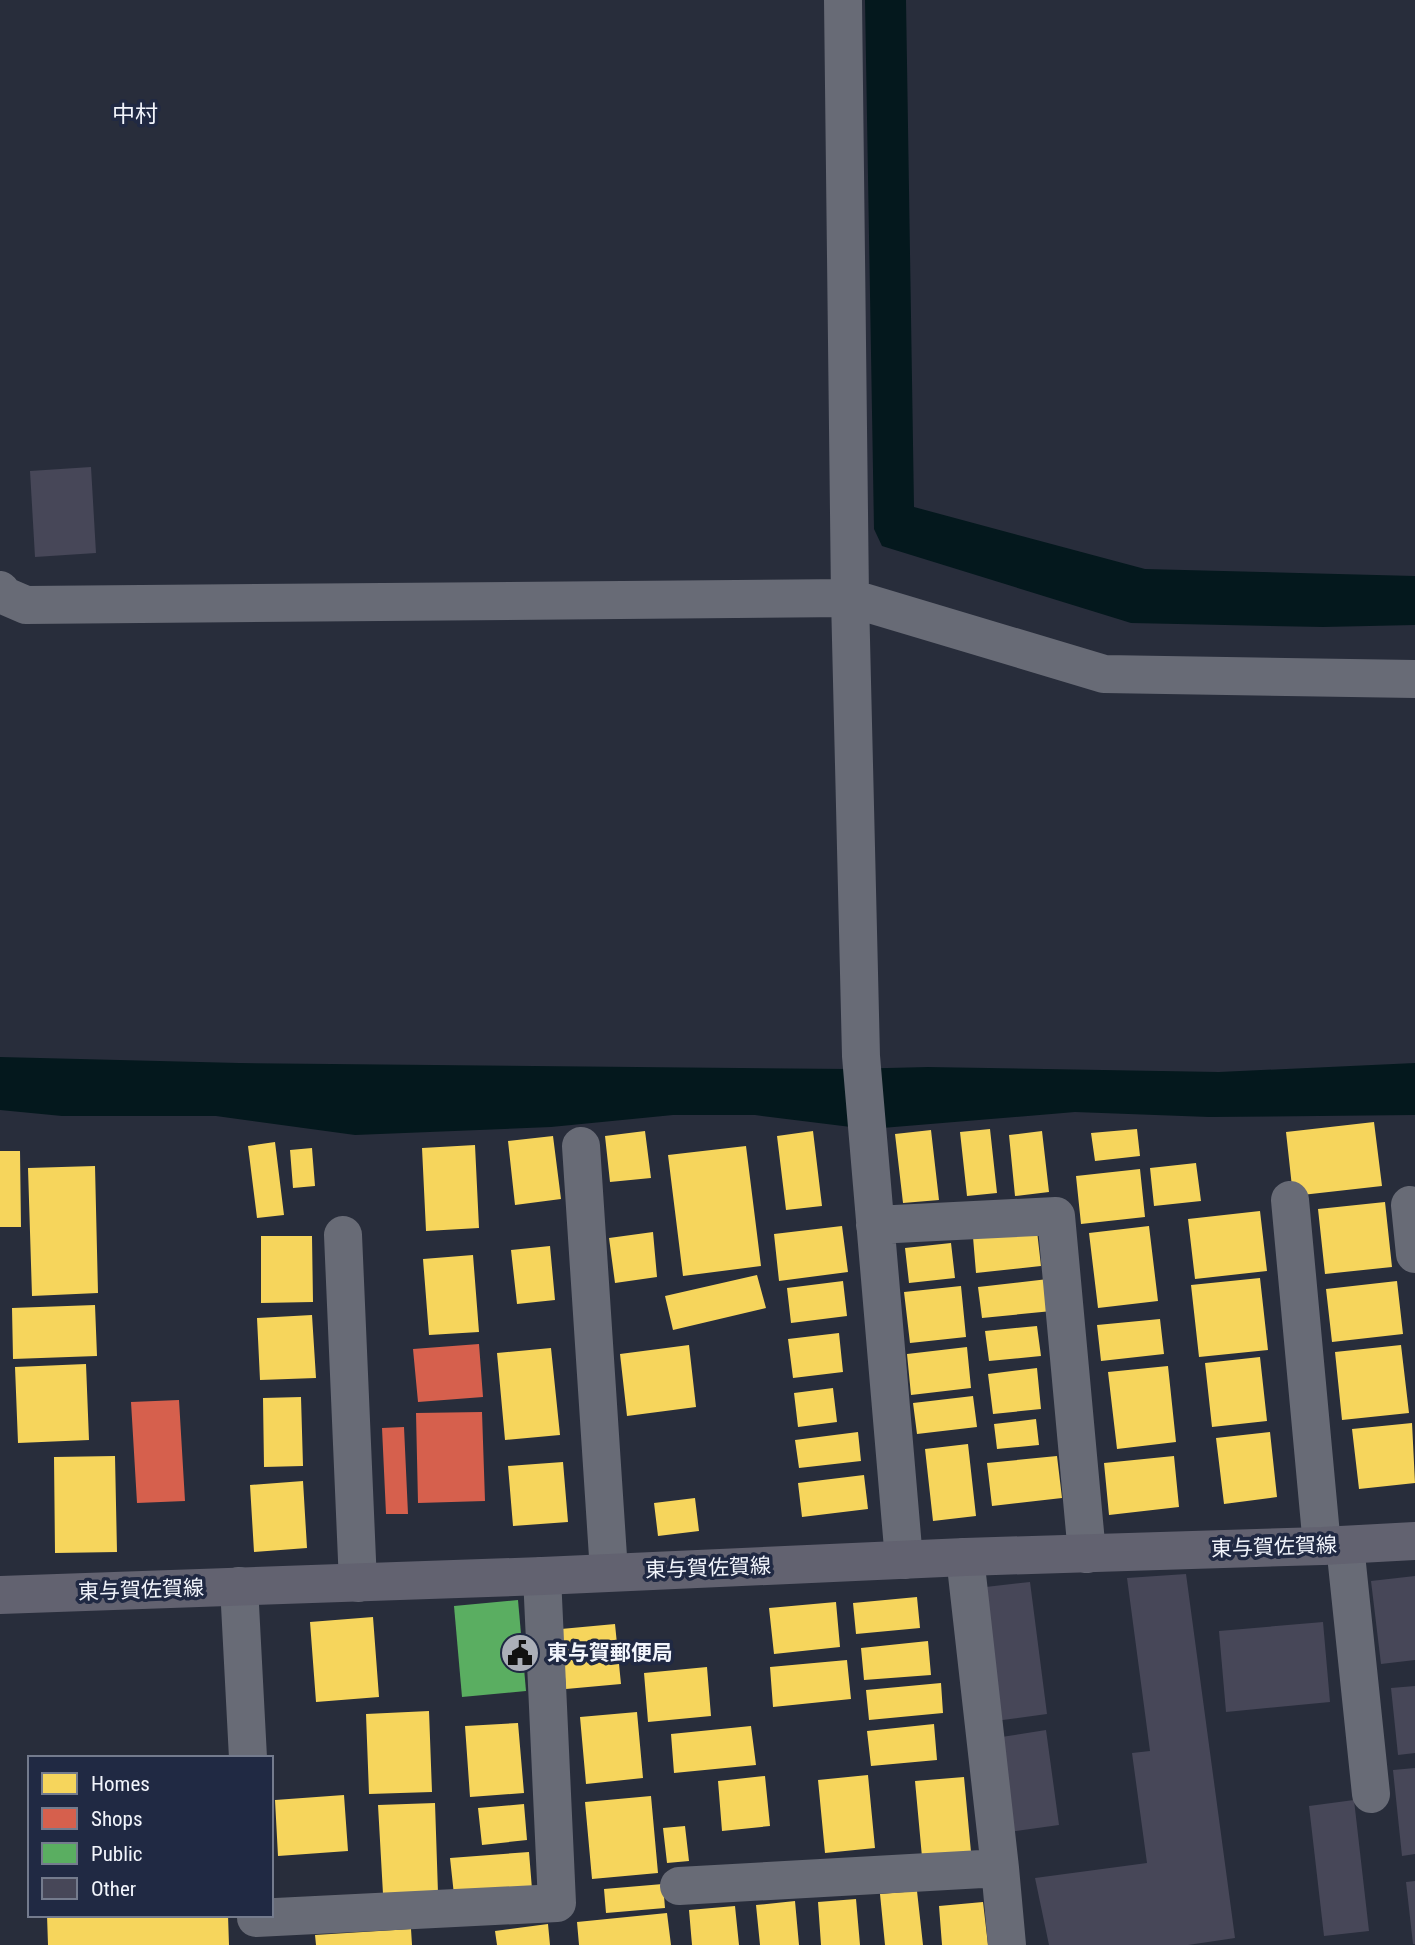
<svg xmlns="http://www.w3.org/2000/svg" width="1415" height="1945" font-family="'Roboto Condensed','Noto Sans JP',sans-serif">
  <rect width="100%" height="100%" fill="#282d3b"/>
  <!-- water -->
  <path fill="#04181d" d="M865,0H906L914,507L1145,569L1415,576V625L1323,627L1131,623L882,546L874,529Z
    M0,1057L239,1063L847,1069L928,1067L1219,1072L1415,1063V1115L1209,1117L1075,1112L882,1128L851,1127L755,1115H673L551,1127L355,1135L216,1116H62L0,1110Z"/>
  <!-- homes -->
  <path fill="#f6d55c" d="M1374,1122L1382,1186L1293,1196L1286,1132Z
    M990,1129L997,1193L967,1196L960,1132Z
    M1137,1129L1140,1156L1095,1161L1091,1133Z
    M931,1130L939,1200L903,1203L895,1134Z
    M645,1131L651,1178L610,1182L605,1136Z
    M813,1131L822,1206L786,1210L777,1136Z
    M1042,1131L1049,1192L1015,1196L1009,1135Z
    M553,1136L561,1199L515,1205L508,1141Z
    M275,1142L284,1215L257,1218L248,1146Z
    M475,1145L479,1228L426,1231L422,1148Z
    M746,1146L761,1266L683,1276L668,1155Z
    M312,1148L315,1186L293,1188L290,1150Z
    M0,1151H20L21,1227H0Z
    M1196,1163L1201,1201L1154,1206L1150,1168Z
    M95,1166L98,1293L32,1296L28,1168Z
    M1140,1169L1145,1217L1081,1224L1076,1176Z
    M1385,1202L1392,1267L1325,1274L1318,1209Z
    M1260,1211L1267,1271L1195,1279L1188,1219Z
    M842,1226L848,1272L779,1281L774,1234Z
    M1149,1226L1158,1301L1098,1308L1089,1233Z
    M1037,1231L1041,1266L976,1273L973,1237Z
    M653,1232L657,1277L615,1283L609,1238Z
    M261,1236H312L313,1302L261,1303Z
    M951,1243L955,1278L909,1283L905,1248Z
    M550,1246L555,1300L517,1304L511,1250Z
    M473,1255L479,1332L429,1335L423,1259Z
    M757,1275L766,1308L673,1330L665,1296Z
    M1260,1278L1268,1350L1199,1357L1191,1285Z
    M1048,1279L1052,1311L982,1318L978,1287Z
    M843,1281L847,1316L791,1323L787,1288Z
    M1397,1281L1403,1334L1332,1342L1326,1289Z
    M961,1286L966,1337L910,1343L904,1292Z
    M95,1305L97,1356L13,1359L12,1308Z
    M312,1315L316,1378L260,1380L257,1318Z
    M1160,1319L1164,1354L1101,1361L1097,1325Z
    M1037,1326L1041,1356L989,1361L985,1331Z
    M839,1333L843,1372L793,1378L788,1339Z
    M689,1345L696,1407L627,1416L620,1354Z
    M1401,1345L1409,1413L1342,1420L1335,1352Z
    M967,1347L971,1388L911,1395L907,1354Z
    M551,1348L560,1435L505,1440L497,1353Z
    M1260,1357L1267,1421L1212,1427L1205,1363Z
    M86,1364L89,1440L18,1443L15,1367Z
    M1168,1366L1176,1442L1117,1449L1108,1372Z
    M1037,1368L1041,1409L993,1414L988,1374Z
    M833,1388L837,1422L798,1427L794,1393Z
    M973,1396L977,1427L917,1434L913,1403Z
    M301,1397L303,1466L264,1467L263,1398Z
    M1036,1419L1039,1445L997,1449L994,1424Z
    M1412,1423L1415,1483L1359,1489L1352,1429Z
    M858,1432L861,1461L799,1468L795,1440Z
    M1270,1432L1277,1497L1224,1504L1216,1438Z
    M968,1444L976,1516L933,1521L925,1449Z
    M115,1456L117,1552L55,1553L54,1457Z
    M1057,1456L1062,1498L992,1506L987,1463Z
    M1174,1456L1179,1507L1109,1515L1104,1463Z
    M563,1462L568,1522L513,1526L508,1466Z
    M864,1475L868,1509L802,1517L798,1483Z
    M303,1481L307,1548L254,1552L250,1485Z
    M695,1498L699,1531L658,1536L654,1503Z
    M917,1597L920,1628L856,1634L853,1603Z
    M836,1602L840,1647L774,1654L769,1608Z
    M373,1617L379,1697L316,1702L310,1622Z
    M615,1624L621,1684L566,1689L561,1629Z
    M928,1641L931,1675L864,1680L861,1648Z
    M847,1660L851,1699L773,1707L770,1667Z
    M707,1667L711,1716L648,1722L644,1673Z
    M941,1683L943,1713L869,1720L866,1690Z
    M429,1711L432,1792L369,1794L366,1714Z
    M637,1712L643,1778L586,1784L580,1717Z
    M518,1723L524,1793L470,1797L465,1726Z
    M934,1724L937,1760L871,1766L867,1731Z
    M751,1726L756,1765L674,1773L671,1734Z
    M868,1775L875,1848L825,1853L818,1780Z
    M765,1776L770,1826L722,1831L718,1781Z
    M964,1777L971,1852L922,1857L915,1781Z
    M344,1795L348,1851L278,1856L275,1800Z
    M651,1796L658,1873L592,1879L585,1802Z
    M435,1803L438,1893L383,1894L378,1805Z
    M524,1804L527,1840L482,1845L478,1808Z
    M685,1826L689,1861L667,1863L663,1828Z
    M529,1852L532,1889L454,1895L450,1858Z
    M663,1884L665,1908L606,1913L604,1889Z
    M917,1891L923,1945H885L880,1894Z
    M856,1899L860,1945H821L818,1902Z
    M795,1901L799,1945H760L756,1905Z
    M983,1902L988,1945H942L939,1906Z
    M735,1906L739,1945H692L689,1910Z
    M667,1913L671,1945H579L577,1922Z
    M47,1915H228L229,1945H48Z
    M548,1924L550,1945H497L495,1931Z
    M411,1929L412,1945H316L315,1935Z"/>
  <!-- shops -->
  <path fill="#d6604d" d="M479,1344L483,1397L418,1402L413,1349Z
    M179,1400L185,1501L137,1503L131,1402Z
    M482,1412L485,1501L418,1503L416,1413Z
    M404,1427L408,1514H386L382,1428Z"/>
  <!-- public -->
  <path fill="#5aae61" d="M518,1600L526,1691L462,1697L454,1606Z"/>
  <!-- building -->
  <path fill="#474758" d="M91,467L96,553L35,557L30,471Z
    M1186,1574L1235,1938L1188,1945H1049L1035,1878L1147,1863L1132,1753L1150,1751L1127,1578Z
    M1415,1576V1660L1381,1664L1371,1581Z
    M1030,1582L1047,1714L995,1721L977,1588Z
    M1323,1622L1330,1702L1226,1712L1219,1631Z
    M1415,1686V1753L1398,1755L1391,1688Z
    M1046,1730L1059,1825L1008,1832L995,1738Z
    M1415,1768V1854L1402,1856L1393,1770Z
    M1354,1800L1369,1931L1324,1936L1309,1806Z
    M1415,1881V1944H1413L1406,1882Z"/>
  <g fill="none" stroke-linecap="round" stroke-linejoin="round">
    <!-- minor -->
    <path stroke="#686b76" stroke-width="38" d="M843,0L850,598L861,1056L904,1560
      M0,590L5,596L26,605L850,598L1104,674L1415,679
      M581,1146L609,1572
      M1290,1200L1322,1546
      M1410,1205L1415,1254
      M875,1225L1056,1216L1087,1554
      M343,1235L358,1583
      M1345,1545L1371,1794
      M965,1557L1000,1868L1007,1945
      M239,1586L248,1758
      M679,1886L1000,1868
      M256,1915V1918L557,1903L542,1576"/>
    <!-- major -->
    <path stroke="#626270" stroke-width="38" d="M0,1595L542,1576L965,1557L1322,1546L1415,1541"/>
  </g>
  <!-- icons -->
  <defs>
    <symbol id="civic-disc" viewBox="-11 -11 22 22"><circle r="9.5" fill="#abafb8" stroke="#202943"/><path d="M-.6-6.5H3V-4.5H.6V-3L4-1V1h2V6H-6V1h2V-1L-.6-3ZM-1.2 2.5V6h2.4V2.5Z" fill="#111"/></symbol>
  </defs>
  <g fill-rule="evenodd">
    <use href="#civic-disc" x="498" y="1631" width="44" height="44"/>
  </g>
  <g text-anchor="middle" stroke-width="7" stroke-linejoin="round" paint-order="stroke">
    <!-- street labels -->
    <g font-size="21" fill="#f2f5fc" stroke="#202943">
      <text transform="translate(1274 1547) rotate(-2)" y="7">東与賀佐賀線</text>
      <text transform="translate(708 1568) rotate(-2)" y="7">東与賀佐賀線</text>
      <text transform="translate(141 1590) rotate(-2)" y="7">東与賀佐賀線</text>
    </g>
    <!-- poi labels -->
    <g font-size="21" font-weight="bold" fill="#f2f5fc" stroke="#202943" text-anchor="start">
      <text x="547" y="1660">東与賀郵便局</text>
    </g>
    <!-- neighbourhood labels -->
    <g font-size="23" fill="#f2f5fc" stroke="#202943">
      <text x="135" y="122">中村</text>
    </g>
  </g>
  <!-- legend -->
  <rect x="28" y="1756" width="245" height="161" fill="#202943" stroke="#747b8d" stroke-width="2"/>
  <rect x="42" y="1773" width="35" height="21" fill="#f6d55c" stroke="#747b8d" stroke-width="2"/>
  <text x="91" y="1791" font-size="21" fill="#f2f5fc">Homes</text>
  <rect x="42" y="1808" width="35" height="21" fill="#d6604d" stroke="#747b8d" stroke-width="2"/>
  <text x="91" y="1826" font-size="21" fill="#f2f5fc">Shops</text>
  <rect x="42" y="1843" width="35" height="21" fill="#5aae61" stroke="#747b8d" stroke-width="2"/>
  <text x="91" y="1861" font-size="21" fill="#f2f5fc">Public</text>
  <rect x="42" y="1878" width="35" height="21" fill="#474758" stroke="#747b8d" stroke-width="2"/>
  <text x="91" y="1896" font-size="21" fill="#f2f5fc">Other</text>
</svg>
